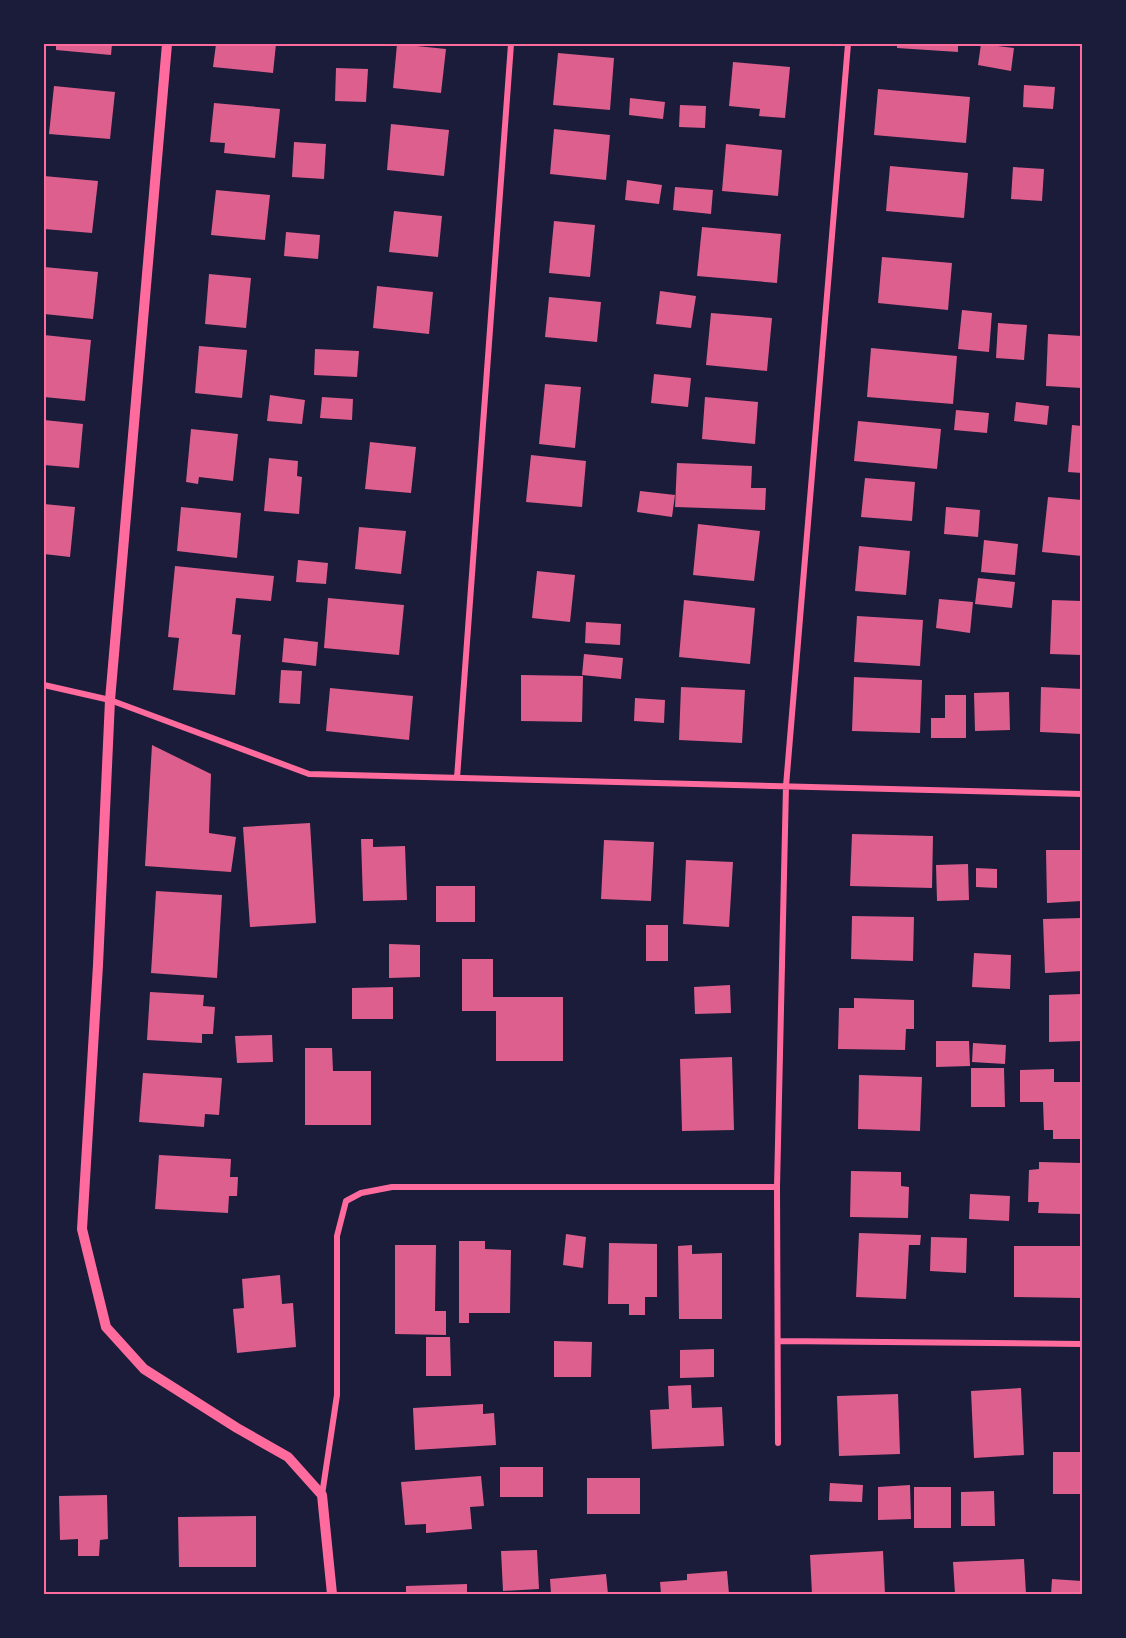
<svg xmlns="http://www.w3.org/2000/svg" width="1126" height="1638" font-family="Cabin,sans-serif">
  <rect width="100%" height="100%" fill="#1b1b3a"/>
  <!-- building -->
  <path fill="#dd5f8e" d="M56,44H112L111,55L56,50Z
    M216,44H276L273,73L213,67Z
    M397,44L446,49L441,93L393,88Z
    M897,44H958V52L897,48Z
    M981,44L1014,48L1011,71L978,65Z
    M558,53L614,58L610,110L553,105Z
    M733,62L790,67L785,118L759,116L760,109L729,106Z
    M336,68L368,69L366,102L335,101Z
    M1024,85L1055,87L1053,109L1023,107Z
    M54,86L115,92L110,139L49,134Z
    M878,89L970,97L966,143L874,135Z
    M630,98L665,102L663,119L629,115Z
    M214,103L280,109L275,158L224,153L225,143L210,142Z
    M680,105L706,106L705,128L679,127Z
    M391,124L449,130L444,176L387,170Z
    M554,129L610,135L606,180L550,174Z
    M294,142L326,144L324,179L292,177Z
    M726,144L782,150L778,196L722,191Z
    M890,166L968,173L964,218L886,211Z
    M1013,167L1044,169L1042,201L1011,199Z
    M44,176L98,181L92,233L44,229Z
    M627,180L662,185L659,204L625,200Z
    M675,187L713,190L711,214L673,210Z
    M216,190L270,195L265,240L211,235Z
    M394,211L442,216L438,257L389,252Z
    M554,221L595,225L590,277L549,273Z
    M702,227L781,234L777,283L697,276Z
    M286,232L320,235L318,259L284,256Z
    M882,257L952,263L948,310L878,303Z
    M44,267L98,272L93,319L44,314Z
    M209,274L251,278L246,328L205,324Z
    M377,286L433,292L429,334L373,328Z
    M660,291L696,296L691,328L656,324Z
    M549,297L601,302L597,342L545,337Z
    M962,310L992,313L989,352L958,349Z
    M711,313L772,318L767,371L706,365Z
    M998,323L1027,325L1024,360L996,358Z
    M1048,334L1082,336V388L1046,386Z
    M44,335L91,340L85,401L44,397Z
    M199,346L247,350L242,398L195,393Z
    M871,348L957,356L953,404L867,397Z
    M315,349L359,351L357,377L314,375Z
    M654,374L691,378L688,407L651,403Z
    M545,384L581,387L575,448L539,444Z
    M270,395L305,400L302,424L267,421Z
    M322,397L353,399L352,420L320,418Z
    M705,397L758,402L755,444L702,439Z
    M1016,402L1049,406L1047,425L1014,421Z
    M956,410L989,413L987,433L954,430Z
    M44,420L83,424L79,468L44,465Z
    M858,421L941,429L937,469L854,461Z
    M1072,425L1082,426V473L1068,472Z
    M191,429L238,434L233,481L199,477L198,484L186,482Z
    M370,442L416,447L411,493L365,489Z
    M531,455L586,461L582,507L526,502Z
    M269,458L298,461L297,476L302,477L299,514L264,511Z
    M677,463L752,466L751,488H766L765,510L675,507Z
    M865,478L915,482L912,521L861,517Z
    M640,491L675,495L672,517L637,512Z
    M1048,497L1082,500V556L1042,552Z
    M44,504L75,507L70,557L44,554Z
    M181,507L241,513L237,558L177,551Z
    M946,507L980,510L978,537L944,534Z
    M698,524L760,531L754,581L693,575Z
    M359,527L406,531L401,574L355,569Z
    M984,540L1018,544L1015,575L981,572Z
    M859,546L910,551L906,595L855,591Z
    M298,560L328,563L326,584L296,582Z
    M175,566L274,576L271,601L236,598L232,634L241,635L235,695L173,690L179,638L168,637Z
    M537,571L575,575L570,622L532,618Z
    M978,578L1015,582L1012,608L975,604Z
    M328,598L404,605L399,655L324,648Z
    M939,599L973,602L970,633L936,628Z
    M684,600L755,608L750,664L679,657Z
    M1052,600L1082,601V655L1050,654Z
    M857,616L923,620L920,666L854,662Z
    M586,622L621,624L620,645L585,643Z
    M284,638L318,642L316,666L282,662Z
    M584,654L623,658L621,679L582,675Z
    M281,670L302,671L300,704L279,703Z
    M521,675L583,676L582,722L521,721Z
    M854,677L922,680L920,733L852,731Z
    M681,687L745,690L742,743L679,740Z
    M1041,687L1082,689V734L1040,732Z
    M330,688L413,696L409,740L326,731Z
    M1009,692L1010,730L975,731L974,693Z
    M945,695H966V738H931V718H945Z
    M635,698L665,700L664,723L634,721Z
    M152,745L211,774L209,833L236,837L231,872L145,866Z
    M310,823L316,923L250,927L243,827Z
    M852,834L933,836L932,888L850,886Z
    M361,839H373V847L405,846L407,900L363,901Z
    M604,840L654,842L651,901L601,899Z
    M1046,850H1082V901L1047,903Z
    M686,860L733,862L729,927L683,924Z
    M968,864L969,900L937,901L936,865Z
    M976,868L997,869V888L976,887Z
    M436,886H475V922H436Z
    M156,891L222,895L217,978L151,973Z
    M852,916L914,917L913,961L851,959Z
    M1082,918V971L1045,973L1043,919Z
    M646,925H668V961H646Z
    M389,944L420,945V977L389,978Z
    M974,953L1011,955L1010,989L972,987Z
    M462,959H493V997H563V1061H496V1011H462Z
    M730,985L731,1013L695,1014L694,987Z
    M393,987V1019H352V988Z
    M150,992L204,995L203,1006L215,1007L213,1034H202V1043L147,1040Z
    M1082,994V1041L1049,1042V995Z
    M854,998L914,1000V1029H906L905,1050L838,1049L839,1008H854Z
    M272,1035L273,1062L237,1063L235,1036Z
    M936,1041H969L970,1066L936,1067Z
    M973,1043L1006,1045L1005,1064L972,1062Z
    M305,1048H332L333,1071H371V1125H305Z
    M732,1057L734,1130L682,1131L680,1059Z
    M971,1068H1004L1005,1107H971Z
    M1054,1069V1082H1082V1139H1053V1130H1044L1043,1102H1020V1070Z
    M143,1073L222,1078L219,1115L205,1114L204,1127L139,1122Z
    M859,1075L922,1077L920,1131L858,1129Z
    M159,1155L231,1159L230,1177H238L237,1196H229L228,1213L155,1209Z
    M1039,1162L1082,1163V1214L1038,1213L1039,1202H1028L1029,1170L1039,1169Z
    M851,1171L901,1172V1186L909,1187L908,1218L850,1217Z
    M970,1194L1010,1196L1009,1221L969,1219Z
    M859,1233L921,1235L920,1245H909L906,1299L856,1297Z
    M566,1234L586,1237L583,1268L563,1265Z
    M931,1237L967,1238L966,1273L930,1271Z
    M459,1241H485V1249L511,1250L510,1313H469V1323H459Z
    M609,1243L657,1244V1297H645V1315H629V1304H608Z
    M395,1245H436L435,1311H446V1335L395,1334Z
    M692,1245V1254L722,1253V1319H679L678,1246Z
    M1014,1246H1082V1298L1014,1297Z
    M280,1275L282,1304L293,1303L296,1347L237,1353L233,1309L244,1308L242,1279Z
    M426,1337H450L451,1376H426Z
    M554,1341L592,1342L591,1377H554Z
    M714,1349V1377L680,1378V1350Z
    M691,1385L692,1408L722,1407L724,1446L652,1449L650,1410L669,1409L668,1386Z
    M1021,1388L1024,1455L974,1458L971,1391Z
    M898,1394L900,1454L839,1456L837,1396Z
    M483,1404V1414L494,1413L496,1445L415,1450L413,1408Z
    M1053,1452H1082V1494H1053Z
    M500,1467H543V1497H500Z
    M481,1476L484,1506L470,1507L472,1529L426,1533V1524L405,1525L401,1482Z
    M587,1478H640V1514H587Z
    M830,1483L863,1485L862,1502L829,1501Z
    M910,1485L911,1519L878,1520V1487Z
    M914,1487H951V1528H914Z
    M994,1491L995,1526H961V1492Z
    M107,1495L108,1539L100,1540L99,1556H78V1539L60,1540L59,1496Z
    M256,1516V1567H179L178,1517Z
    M537,1550L539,1589L503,1591L501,1551Z
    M883,1551L885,1594H812L810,1555Z
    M1024,1559L1026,1594H955L953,1562Z
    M727,1571L729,1594H661L660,1582L687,1580V1574Z
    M606,1574L608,1594H551L550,1579Z
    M1052,1579L1082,1581V1594H1051Z
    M467,1584V1594H406V1586Z"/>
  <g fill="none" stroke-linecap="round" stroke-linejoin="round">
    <!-- minor -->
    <path stroke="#ff6b9d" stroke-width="6" d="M44,685L110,700L309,774L1082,794
      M457,778L511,44
      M779,1341L1082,1344
      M778,1443L777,1187L786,786L848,44
      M322,1495L337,1395V1236L346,1201L361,1193L392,1187H777"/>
    <!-- tertiary -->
    <path stroke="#ff6b9d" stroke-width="10" d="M167,44L110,700L98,965L82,1229L106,1327L144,1369L237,1428L288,1457L322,1495L332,1594"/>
  </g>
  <!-- border -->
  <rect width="1126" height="1638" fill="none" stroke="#1b1b3a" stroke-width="90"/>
  <rect x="45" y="45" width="1036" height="1548" fill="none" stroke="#ff6b9d" stroke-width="2"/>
</svg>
